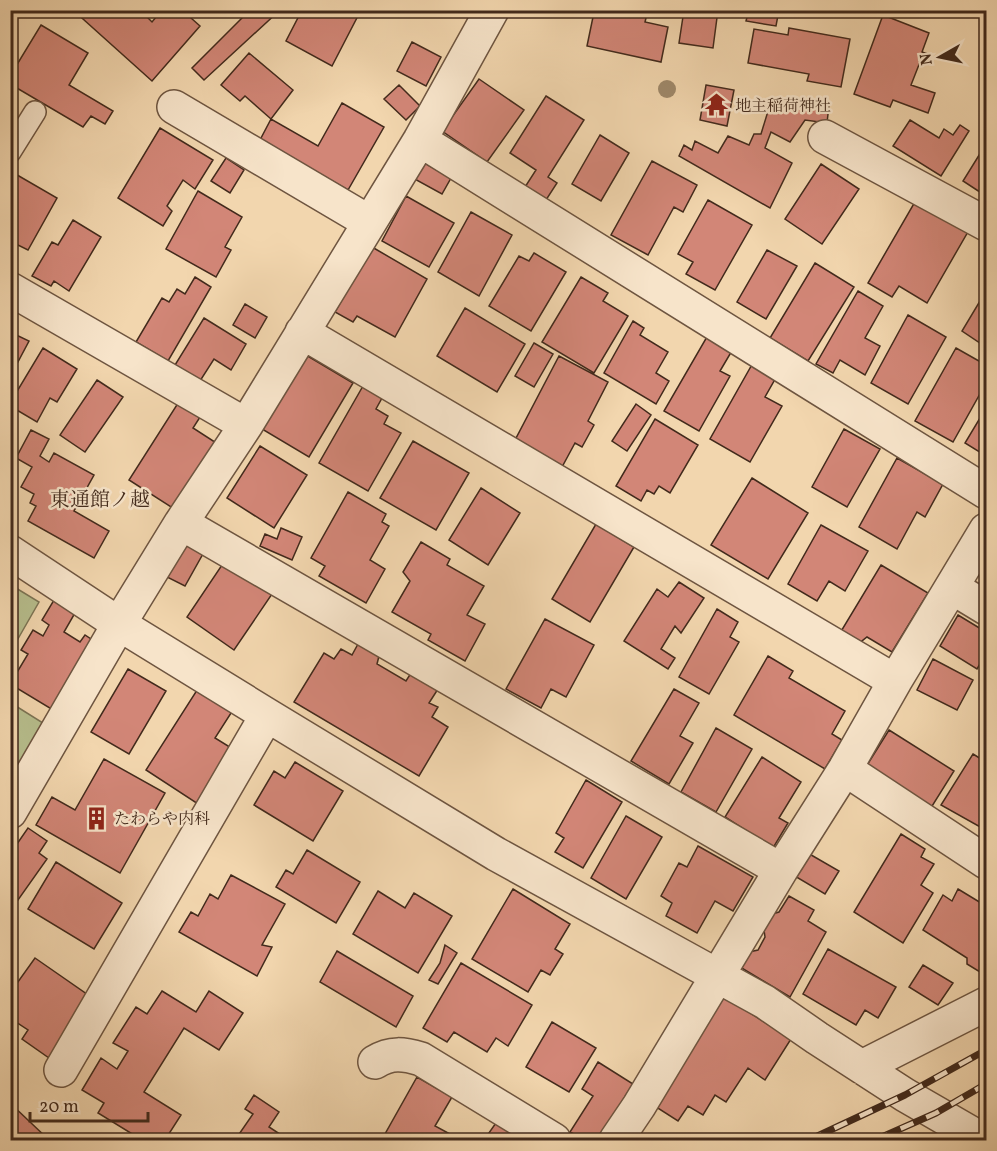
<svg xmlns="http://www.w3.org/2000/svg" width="997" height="1151" font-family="Vollkorn,'Noto Serif JP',serif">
  <rect width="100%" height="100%" fill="#f2d6ae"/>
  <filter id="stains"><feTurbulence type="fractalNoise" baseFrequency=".00333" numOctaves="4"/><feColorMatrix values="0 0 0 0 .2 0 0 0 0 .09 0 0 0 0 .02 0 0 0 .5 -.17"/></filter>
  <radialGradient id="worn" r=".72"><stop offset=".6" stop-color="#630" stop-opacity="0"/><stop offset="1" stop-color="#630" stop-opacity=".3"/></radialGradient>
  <!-- green -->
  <path fill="#b7be8d" stroke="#7c7454" stroke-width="1.5" d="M11,585L39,602L11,651Z
    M11,703L43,723L11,778Z"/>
  <!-- building -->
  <path fill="#d28677" stroke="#422a1c" stroke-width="1.5" d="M73,10H140L152,22L162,10H182L200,26L152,81Z
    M250,10H280L204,80L192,68Z
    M302,10H361L332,66L286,41Z
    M589,10H648L645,22L668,27L661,62L587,46L593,17L588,16Z
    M684,10H718L713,48L679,43Z
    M749,10H779L776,26L746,21Z
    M883,15L929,33L922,52L928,54L925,63L920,62L911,85L935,93L928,113L893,100L890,107L854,94Z
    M41,25L88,53L69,85L113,111L105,124L91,116L83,127L10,84V76Z
    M789,28L850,39L841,87L807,81L809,74L748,63L754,29L788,35Z
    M412,42L441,57L426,86L397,71Z
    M249,53L293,90L271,119L245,96L240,101L221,85Z
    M479,79L524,110L487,162L442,131Z
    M399,85L420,106L406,120L384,99Z
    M706,85L734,90L727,126L700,120Z
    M546,96L584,120L548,177L557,183L546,200L525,187L536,170L510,153Z
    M772,98L829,105L827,123L805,120L790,142L771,132L765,148L792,163L770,208L679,156L684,145L692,150L695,141L718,153L728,136L749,145L754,134H761Z
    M342,103L384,127L348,190L260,140L271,119L318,146Z
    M910,120L939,138L944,129L953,135L960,125L969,131L941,176L893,146Z
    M160,128L213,160L195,189L183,180L167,206L172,211L163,226L118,198Z
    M600,135L629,153L601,201L572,184Z
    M986,144V196L963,181Z
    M226,158L244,170L230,193L211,181Z
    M421,161L451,178L442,194L411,177Z
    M652,161L697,185L683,212L674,207L648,255L611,235Z
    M821,164L859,189L822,244L785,219Z
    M12,172L57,198L28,250L18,245L10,259Z
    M198,191L242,217L225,247L231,250L216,277L166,249Z
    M406,196L454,223L429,267L382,241Z
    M708,200L752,225L715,290L686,274L693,262L678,254Z
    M916,200L969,230L927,303L899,286L892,297L868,283Z
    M471,212L512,235L479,296L438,272Z
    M73,220L101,237L69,291L54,281L51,286L32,276L52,242L58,245Z
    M372,247L427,279L395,337L357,316L353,322L335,312Z
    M767,250L797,266L766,319L737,302Z
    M534,253L566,272L531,331L489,306L519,256L529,261Z
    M815,263L854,287L808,361L770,338Z
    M195,277L211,287L168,361L136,342L162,298L169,302L177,289L185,294Z
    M581,277L608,293L603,301L628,316L594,373L542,342Z
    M858,291L883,306L865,338L880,346L865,375L840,360L833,373L816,364Z
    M986,291V347L962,331Z
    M245,304L267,317L255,338L233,325Z
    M465,308L525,344L497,392L437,356Z
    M908,315L946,337L908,404L871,383Z
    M204,318L246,344L231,370L214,359L200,381L175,365Z
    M633,321L644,328L640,335L668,352L656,373L669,381L656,404L604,373Z
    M10,332L29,341L10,377Z
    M708,335L733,349L720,371L730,376L699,431L664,411Z
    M534,343L553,354L534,387L515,376Z
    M43,348L77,369L57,402L50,398L37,422L10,406V403Z
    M956,348L986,365V383L953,442L915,421Z
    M306,355L353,383L309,457L262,429Z
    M559,356L608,382L588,421L594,425L582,447L575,443L562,467L514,442Z
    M754,361L778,374L765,397L782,406L750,462L710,439Z
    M97,380L123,397L85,452L60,435Z
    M363,386L382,398L376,409L388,416L384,424L401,433L368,491L319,463Z
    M180,400L202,414L193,428L221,446L179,512L129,480Z
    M636,404L651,415L627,451L612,441Z
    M986,408V456L965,443Z
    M655,419L698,445L670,493L659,486L654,494L647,490L641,501L616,486Z
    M844,429L880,449L847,507L812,487Z
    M31,430L49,439L40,456L49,462L54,453L94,475L74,511L109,531L94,558L28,521L36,506L30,503L34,494L21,487L32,467L16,458Z
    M413,441L469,473L436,530L380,498Z
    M260,446L307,475L274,528L227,498Z
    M897,458L943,484L925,517L917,512L897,549L859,527Z
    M752,478L808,513L768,579L711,545Z
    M481,488L520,513L488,565L449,540Z
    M348,492L386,514L382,522L389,526L370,560L385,569L366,603L319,576L325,566L311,558Z
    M596,524L634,547L590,622L552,599Z
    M821,525L868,551L845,591L829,581L817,601L788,584Z
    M281,528L302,537L292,560L260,546L265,534L277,539Z
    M185,541L204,552L185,586L165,576Z
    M421,542L450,559L447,565L484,586L467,615L485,624L465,661L428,640L431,634L392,612L410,581L403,572Z
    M986,560V579L978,574Z
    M224,562L272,594L234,650L187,617Z
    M881,565L928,593L892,652L867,637L858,644L840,633Z
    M679,582L704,598L681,633L675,626L661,649L675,658L668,669L624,641L657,589L668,597Z
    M54,600L75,613L64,632L80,642L85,635L94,641L53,710L10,684L28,654L21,650L33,630L43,636L49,625L42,620Z
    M717,609L738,622L730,637L739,642L709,694L679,677Z
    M958,615L986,632V654L977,669L940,646Z
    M545,619L594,645L566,697L551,689L541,708L506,689Z
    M358,644L379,656L377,664L406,681L411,673L438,689L429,703L438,707L432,717L448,727L419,776L294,702L324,653L334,659L341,649L352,655Z
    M768,656L793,671L789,678L845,711L832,734L842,740L825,769L734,715Z
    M933,659L973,680L957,710L917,690Z
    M128,669L166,691L129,754L91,732Z
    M199,687L233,710L215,738L233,749L198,804L146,770Z
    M674,689L699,703L680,736L693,743L669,784L631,761Z
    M716,728L752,749L716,812L681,792Z
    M889,730L954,771L929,811L864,770Z
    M973,754L986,762V828H982L941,805Z
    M762,757L801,782L779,818L788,823L773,848L725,817Z
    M104,759L165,793L120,873L36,825L52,797L75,810Z
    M295,762L343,791L313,841L254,805L274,771L285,778Z
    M586,780L622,802L583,868L555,852L564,838L556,833Z
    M626,816L662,837L626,899L591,878Z
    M28,828L47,841L39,853L47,859L18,900L10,894V854Z
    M901,834L925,849L921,857L934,864L921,885L933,893L903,943L854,912Z
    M698,846L753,877L733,911L715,901L697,933L666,916L672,903L661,896L679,863L687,867Z
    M307,850L360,882L336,923L276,887L286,870L293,874Z
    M806,852L839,871L825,894L793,875Z
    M56,862L122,903L94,949L28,909Z
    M231,875L285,904L262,945L272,947L257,976L179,932L191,912L198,916L210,894L218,899Z
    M513,889L570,924L555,949L563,954L550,975L541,970L528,992L472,959Z
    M958,889L986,906V963L980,972L967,964V958L923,930L943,895L952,901Z
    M378,891L405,908L414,893L452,916L418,973L353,934Z
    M789,896L814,910L808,921L826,932L790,997L740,967L749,952L758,950L765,937L764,930L772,914L779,912Z
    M445,945L457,953L438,984L429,980L440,963Z
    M828,949L896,987L878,1018L865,1010L856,1025L803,994Z
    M337,951L413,996L396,1027L320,982Z
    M35,958L91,997L49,1058L22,1039L28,1030L10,1018V993Z
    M461,963L532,1005L508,1046L496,1038L487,1052L454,1032L447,1042L423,1028Z
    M923,965L953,983L938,1005L909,987Z
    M162,991L196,1012L209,991L243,1013L219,1050L184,1028L144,1092L181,1115L165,1140H142L98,1113L104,1103L82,1090L101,1058L117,1069L128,1051L113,1043L136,1007L147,1014Z
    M722,995L791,1039L765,1080L748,1068L726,1102L715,1095L703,1115L688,1106L678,1121L653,1105Z
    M552,1022L596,1048L569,1092L526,1067Z
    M598,1062L633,1084L598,1140H585L570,1132L593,1096L582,1089Z
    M417,1077L452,1097L435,1126L461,1140H397L385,1134Z
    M254,1095L279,1112L269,1127L289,1140H235L253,1114L245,1109Z
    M10,1103L49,1140H10Z
    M498,1120L528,1140H484Z"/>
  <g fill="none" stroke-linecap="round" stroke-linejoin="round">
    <defs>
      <path id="service" d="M10,152L35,112"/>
      <path id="minor" d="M174,107L369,222
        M825,137L986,224
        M420,140L986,492
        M10,289L246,425
        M302,332L895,681
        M181,523L781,870
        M10,552L119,624L267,715L496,854L765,1002L817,1038L905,1095L983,1140
        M953,588L986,608
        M845,769L986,862
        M10,812L119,624L181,523L246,425L420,140L492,10
        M375,1062C391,1052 404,1054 421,1059L554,1140
        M862,1067L986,1004
        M61,1070L267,715
        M616,1140L639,1106L781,870L845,769L895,681L986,530"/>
    </defs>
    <!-- service casing -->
    <use href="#service" stroke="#6e5540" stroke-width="24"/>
    <!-- minor casing -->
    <use href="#minor" stroke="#6e5540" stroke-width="36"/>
    <!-- service -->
    <use href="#service" stroke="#f7e4ca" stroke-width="21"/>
    <!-- minor -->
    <use href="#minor" stroke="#f7e4ca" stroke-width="33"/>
    <defs>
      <path id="rail" d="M809,1140L905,1095L986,1050
        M875,1140L936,1113L986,1084"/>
    </defs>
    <!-- rail casing -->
    <use href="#rail" stroke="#422a1c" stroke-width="7"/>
    <!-- rail -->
    <use href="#rail" stroke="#f7e4ca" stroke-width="4.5" stroke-dasharray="14" stroke-linecap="butt"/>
  </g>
  <!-- trees -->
  <circle fill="#9e886a" cx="667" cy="89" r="9"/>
  <!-- icons -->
  <defs>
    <symbol id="temple-bare" viewBox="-9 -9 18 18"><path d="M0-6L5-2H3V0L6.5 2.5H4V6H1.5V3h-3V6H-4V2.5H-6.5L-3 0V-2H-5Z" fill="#8f2418" stroke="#f7e4ca" stroke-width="2.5" paint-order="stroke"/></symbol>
    <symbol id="building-bare" viewBox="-9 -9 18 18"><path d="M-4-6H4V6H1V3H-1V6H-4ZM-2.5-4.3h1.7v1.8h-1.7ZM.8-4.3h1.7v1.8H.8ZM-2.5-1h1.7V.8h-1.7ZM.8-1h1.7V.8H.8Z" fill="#8f2418" stroke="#f7e4ca" stroke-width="2.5" paint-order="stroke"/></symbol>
  </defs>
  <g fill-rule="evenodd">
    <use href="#temple-bare" x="700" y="88" width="33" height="33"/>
    <use href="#building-bare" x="80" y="802" width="33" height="33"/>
  </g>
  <g text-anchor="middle" stroke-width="5" stroke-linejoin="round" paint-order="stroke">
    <!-- poi labels -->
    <g font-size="16" fill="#422a1c" stroke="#f7e4ca" text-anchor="start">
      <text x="735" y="111">地主稲荷神社</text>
      <text x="114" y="824">たわらや内科</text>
    </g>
    <!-- quarter labels -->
    <g font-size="20" fill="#422a1c" stroke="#f7e4ca">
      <text x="100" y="506">東通館ノ越</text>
    </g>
  </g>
  <!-- margin -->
  <rect width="997" height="1151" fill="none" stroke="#f2d6ae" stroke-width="36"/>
  <rect x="12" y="12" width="973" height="1127" fill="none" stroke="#422a1c" stroke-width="3"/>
  <rect x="18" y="18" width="961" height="1115" fill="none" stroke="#422a1c" stroke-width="1.5"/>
  <!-- north arrow -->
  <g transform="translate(940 57) rotate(261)" stroke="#f7e4ca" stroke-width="4.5" paint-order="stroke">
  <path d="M0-4.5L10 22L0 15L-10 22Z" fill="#422a1c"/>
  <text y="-9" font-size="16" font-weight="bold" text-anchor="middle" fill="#422a1c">N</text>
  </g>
  <!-- scale -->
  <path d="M30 1112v9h118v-9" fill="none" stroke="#422a1c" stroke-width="3"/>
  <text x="39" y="1112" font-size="18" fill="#422a1c" stroke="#f7e4ca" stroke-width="4.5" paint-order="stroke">20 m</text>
  <rect width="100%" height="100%" filter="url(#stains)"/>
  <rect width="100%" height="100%" fill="url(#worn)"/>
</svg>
